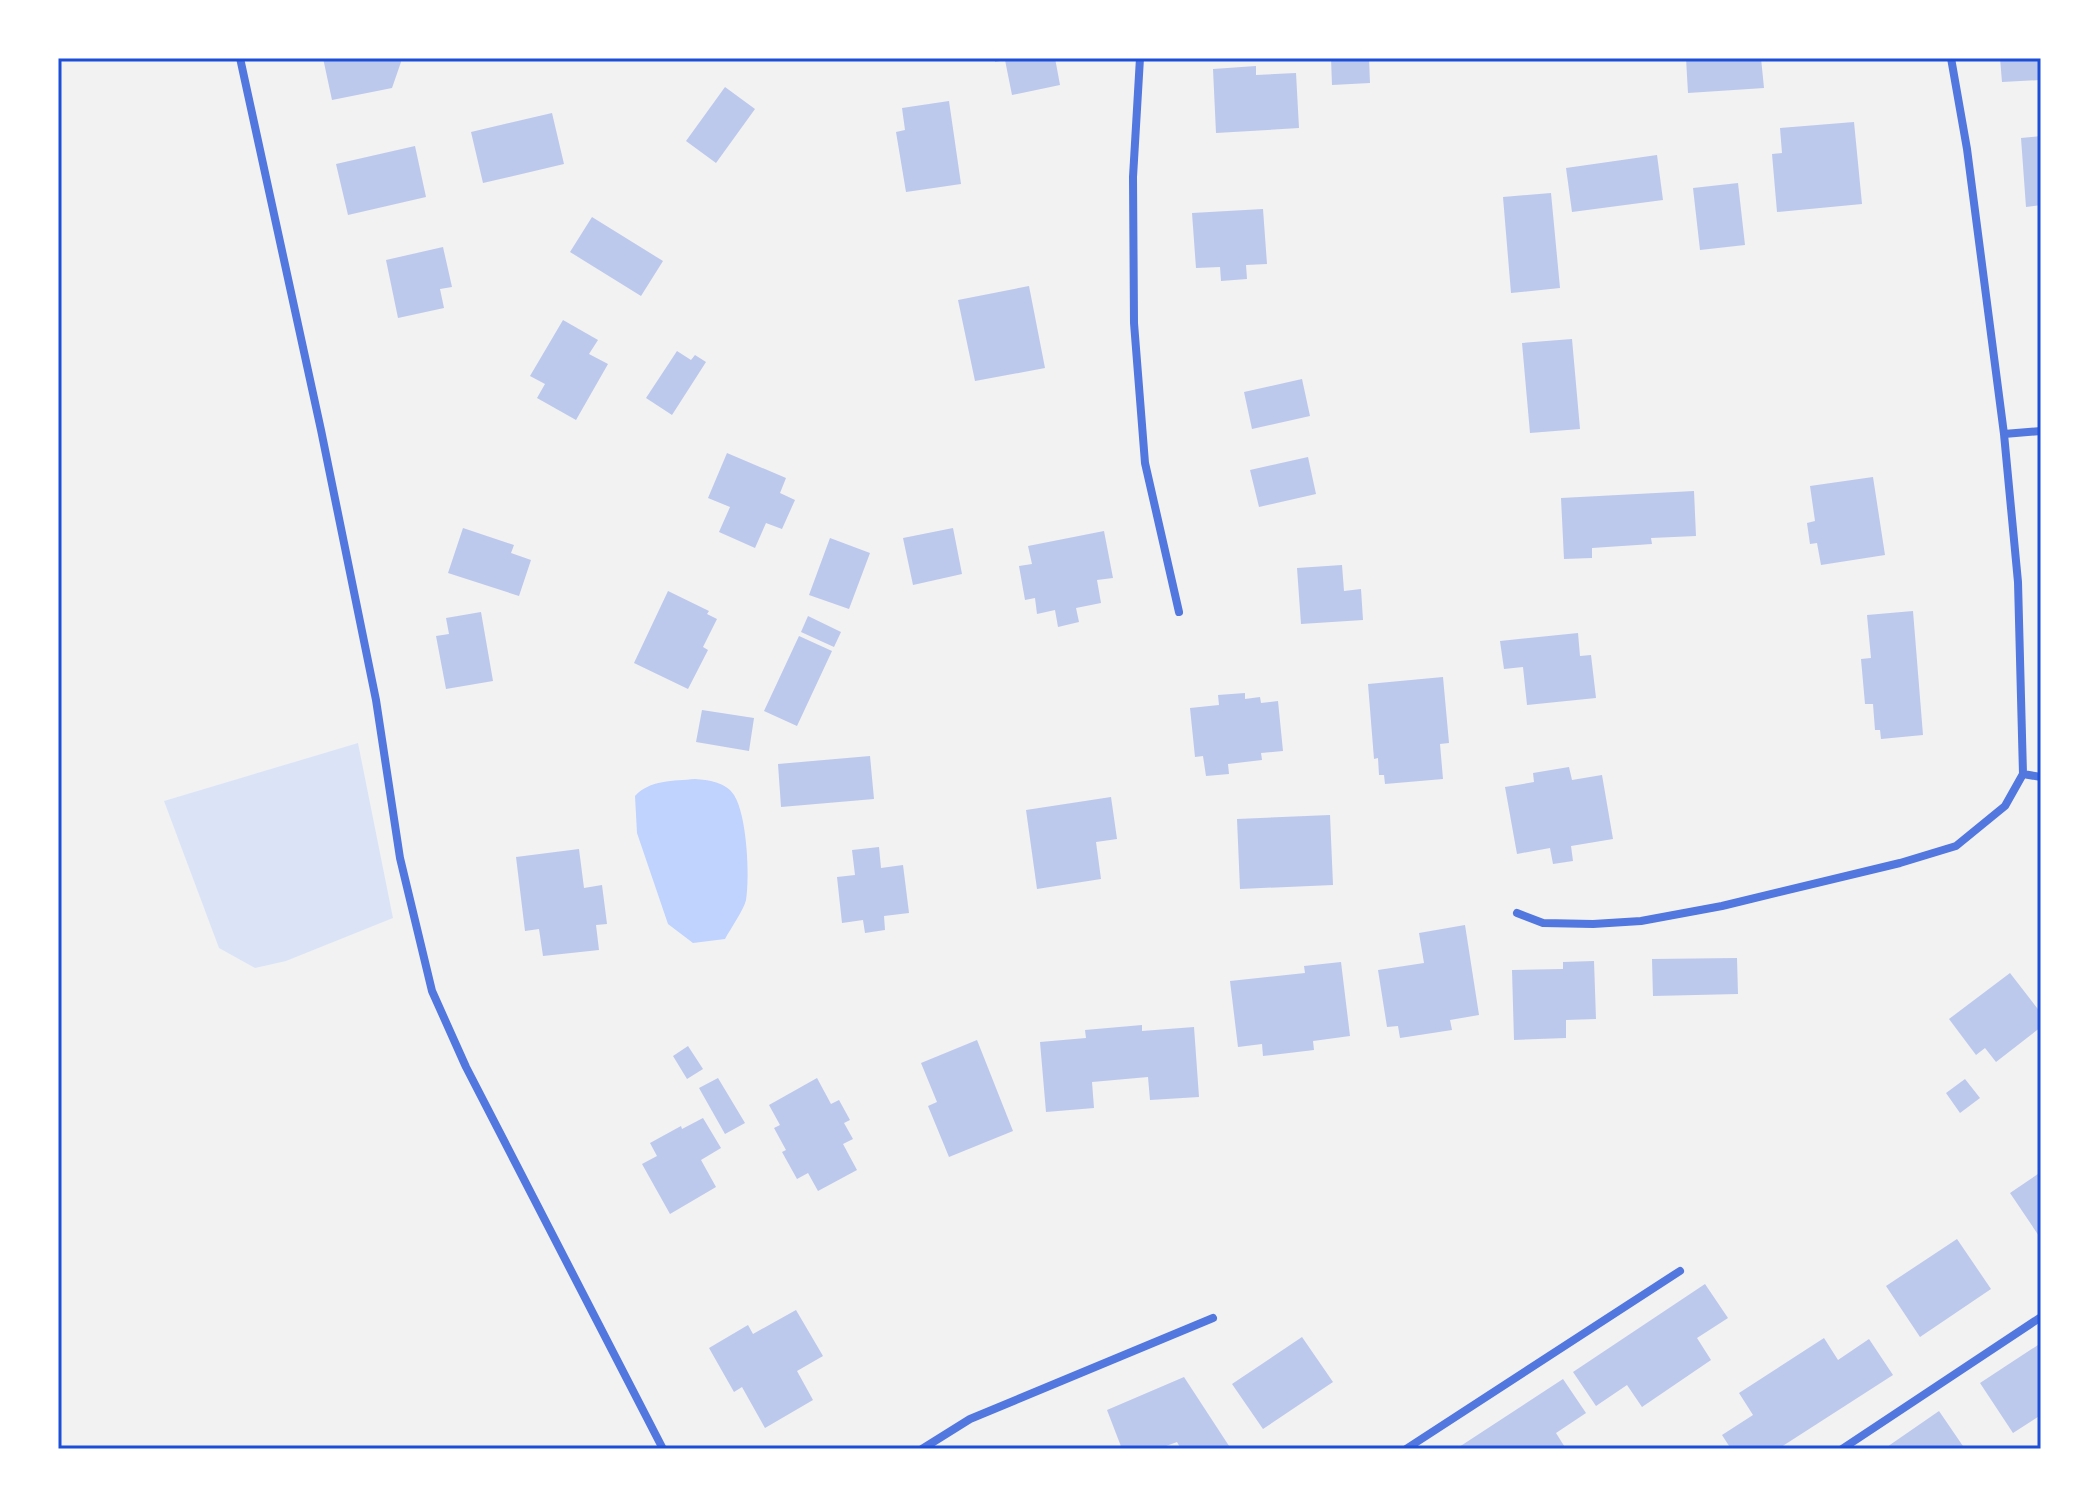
<svg xmlns="http://www.w3.org/2000/svg" width="2099" height="1507" font-family="'PT Sans Narrow',sans-serif">
  <rect width="100%" height="100%" fill="#f2f2f2"/>
  <!-- green -->
  <path fill="#dbe4f7" d="M358,743L393,918L286,961L255,968L219,948L164,801Z"/>
  <!-- water -->
  <path fill="#bfd3fe" d="M695,779C708,780 726,782 734,795C747,815 750,877 746,900C744,909 730,930 725,939L693,943L668,924L637,833L635,796C649,780 674,781 695,779Z"/>
  <!-- building -->
  <path fill="#bdc9ec" d="M323,58H400L401,62L392,88L332,100Z
    M995,58H1055L1060,85L1012,95L1005,60L995,62Z
    M1331,58H1369L1370,83L1332,85Z
    M1686,58H1761L1764,88L1688,93Z
    M2000,58H2041V80L2002,82Z
    M1256,66V75L1296,73L1299,128L1216,133L1213,69Z
    M725,87L755,109L716,163L686,141Z
    M949,101L961,184L906,192L896,132L905,130L902,108Z
    M552,113L564,164L483,183L471,132Z
    M1854,122L1862,204L1777,212L1772,154L1782,153L1780,128Z
    M2041,136V205L2026,207L2021,138Z
    M415,146L426,197L348,215L336,164Z
    M1657,155L1663,200L1572,212L1566,168Z
    M1738,183L1745,245L1700,250L1693,188Z
    M1551,193L1560,288L1511,293L1503,197Z
    M1263,209L1267,264L1246,265L1247,279L1221,281L1220,267L1196,268L1192,213Z
    M592,217L663,261L641,296L570,252Z
    M443,247L452,287L440,289L444,308L398,318L386,260Z
    M1029,286L1045,368L975,381L958,300Z
    M563,320L598,340L589,354L608,364L576,420L537,398L545,384L530,376Z
    M1572,339L1580,429L1530,433L1522,343Z
    M677,351L691,360L695,355L706,362L672,415L646,398Z
    M1302,379L1310,416L1252,429L1244,392Z
    M727,453L786,478L780,493L795,500L782,529L766,523L755,548L719,532L730,507L708,498Z
    M1308,457L1316,494L1259,507L1250,470Z
    M1873,477L1885,555L1821,565L1817,543L1810,544L1807,523L1815,521L1810,486Z
    M1694,491L1696,536L1651,538L1652,544L1592,548V558L1564,559L1561,498Z
    M463,528L514,545L511,553L531,560L519,596L448,573Z
    M953,528L962,574L913,585L903,538Z
    M1104,531L1113,578L1097,580L1101,603L1076,608L1079,622L1058,627L1055,610L1037,614L1035,598L1025,600L1019,566L1032,564L1028,546Z
    M830,538L870,553L849,609L809,595Z
    M1342,565L1344,591L1361,589L1363,620L1301,624L1297,568Z
    M668,591L709,611L707,614L717,619L703,647L708,650L688,689L634,663Z
    M1913,611L1923,735L1881,739L1880,730H1875L1873,704H1865L1861,659L1871,658L1867,615Z
    M481,612L493,681L446,689L436,636L449,634L446,618Z
    M808,616L841,632L834,647L801,632Z
    M1578,633L1580,656L1591,655L1596,698L1527,705L1523,667L1504,669L1500,641Z
    M799,636L832,651L797,726L764,711Z
    M1443,677L1449,743L1440,744L1443,779L1385,784L1384,775H1379L1378,758L1374,759L1368,684Z
    M1245,693V699L1260,697L1261,703L1278,701L1283,751L1261,753L1262,760L1228,764L1229,774L1206,776L1203,756L1195,757L1190,708L1219,705L1218,695Z
    M702,710L754,718L749,751L696,742Z
    M870,756L874,799L781,807L778,764Z
    M1569,767L1572,780L1602,775L1613,839L1571,846L1573,861L1553,864L1550,848L1517,854L1505,787L1534,782L1533,773Z
    M1111,797L1117,839L1096,842L1101,879L1037,889L1026,810Z
    M1330,815L1333,885L1240,889L1237,819Z
    M879,847L881,868L903,865L909,913L884,916L885,930L865,933L863,920L842,923L837,877L855,875L852,850Z
    M579,849L584,888L602,885L607,924L596,925L599,950L543,956L539,929L525,931L516,857Z
    M1465,925L1479,1015L1450,1020L1452,1030L1400,1038L1398,1026L1387,1027L1378,970L1424,963L1419,933Z
    M1737,958L1738,994L1653,996L1652,959Z
    M1594,961L1596,1019L1566,1020V1038L1514,1040L1512,970L1563,969V962Z
    M1341,962L1350,1036L1313,1041L1314,1050L1263,1056L1262,1044L1238,1047L1230,981L1305,973L1304,966Z
    M2010,973L2041,1013V1027L1996,1062L1985,1048L1976,1055L1949,1019Z
    M1142,1025V1031L1194,1027L1199,1097L1150,1100L1148,1077L1092,1082L1094,1108L1046,1112L1040,1042L1086,1038L1085,1030Z
    M977,1040L1013,1131L949,1157L928,1106L937,1102L921,1063Z
    M688,1046L703,1069L687,1079L673,1056Z
    M718,1078L745,1123L725,1134L699,1088Z
    M817,1078L831,1104L839,1100L850,1120L844,1123L853,1139L843,1144L857,1170L818,1191L808,1173L797,1179L782,1152L786,1150L774,1128L780,1125L769,1105Z
    M1965,1079L1980,1098L1960,1113L1946,1093Z
    M703,1118L721,1148L701,1160L716,1187L670,1214L642,1164L657,1156L650,1143L681,1126L682,1129Z
    M2041,1172V1239L2010,1193Z
    M1957,1239L1991,1289L1920,1337L1886,1286Z
    M1705,1284L1728,1318L1697,1338L1711,1360L1642,1407L1627,1385L1596,1406L1573,1372Z
    M796,1310L823,1356L797,1371L813,1400L765,1428L742,1387L734,1392L709,1348L748,1325L753,1334Z
    M1302,1337L1333,1382L1263,1429L1232,1384Z
    M1824,1338L1838,1360L1869,1339L1893,1375L1778,1449H1731L1722,1435L1753,1415L1739,1393Z
    M2041,1343V1415L2013,1433L1980,1383Z
    M1184,1377L1231,1449H1181L1177,1442L1158,1449H1122L1107,1410Z
    M1563,1379L1586,1413L1556,1433L1566,1449H1456Z
    M1939,1411L1965,1449H1884Z"/>
  <g fill="none" stroke-linecap="round" stroke-linejoin="round">
    <!-- minor -->
    <path stroke="#5277de" stroke-width="8" d="M240,58L321,430L376,700L400,858L432,991L466,1067L663,1449
      M1140,58L1133,177L1134,323L1145,463L1179,612
      M2004,434L2041,431
      M2023,774L2041,777
      M1517,913L1543,923L1593,924L1641,921L1722,906L1900,863L1956,846L2005,806L2023,774L2018,582L2004,434L1967,149L1951,58
      M922,1449L970,1419L1213,1318
      M1406,1449L1680,1271
      M1842,1449L2041,1317"/>
  </g>
  <!-- border -->
  <rect width="2099" height="1507" fill="none" stroke="#ffffff" stroke-width="120"/>
  <rect x="60" y="60" width="1979" height="1387" fill="none" stroke="#1d4ed8" stroke-width="3"/>
</svg>
